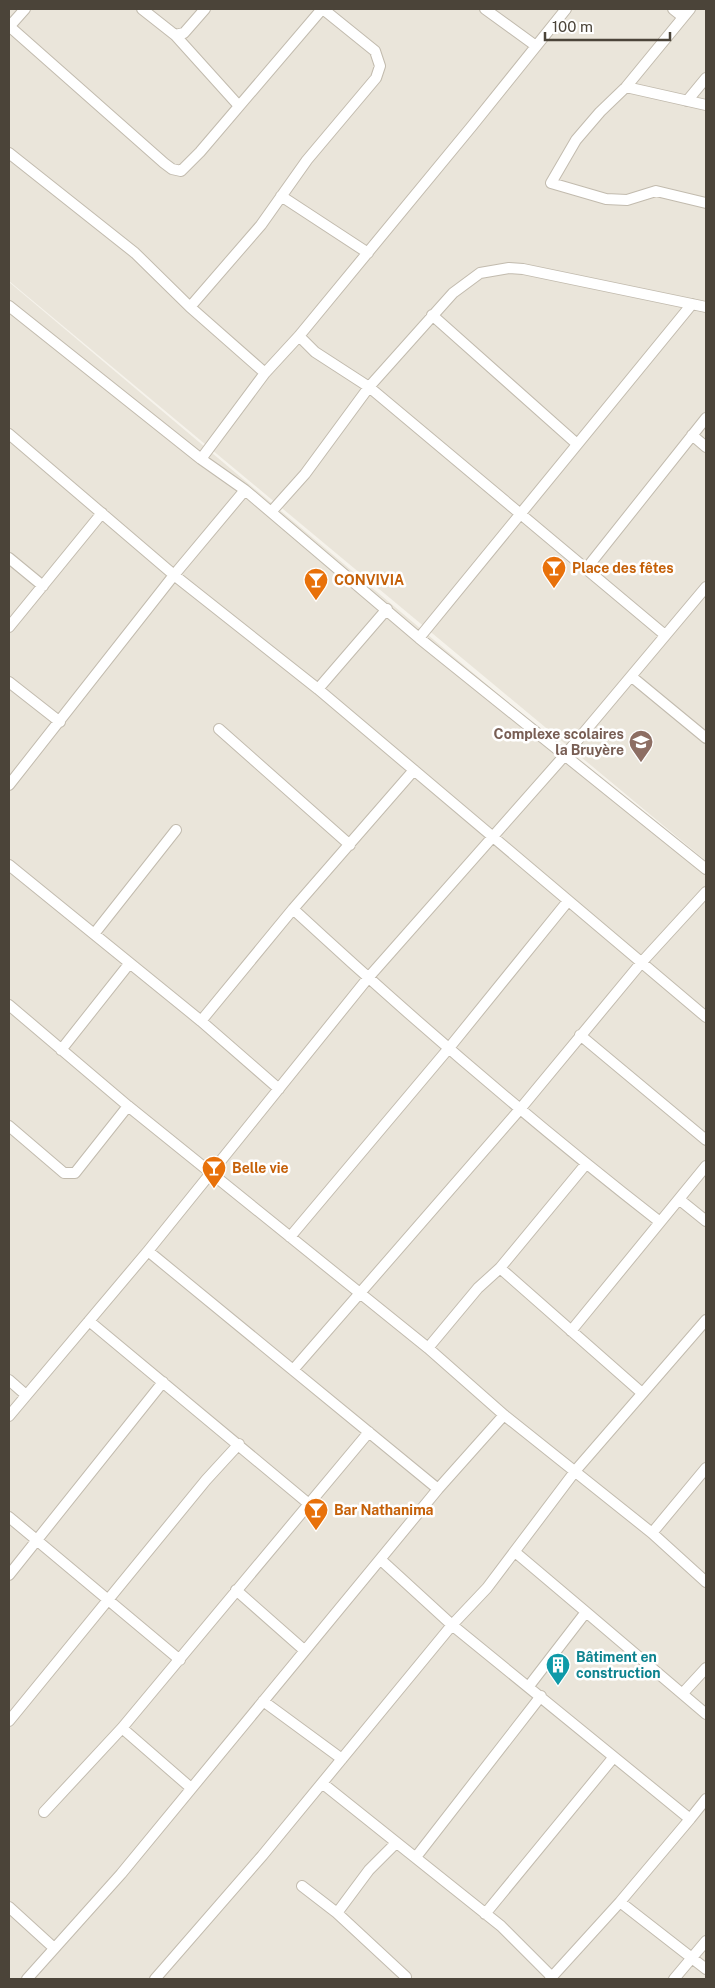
<svg xmlns="http://www.w3.org/2000/svg" width="715" height="1988" font-family="'Public Sans',sans-serif">
  <rect width="100%" height="100%" fill="#f6f3ec"/>
  <!-- residential -->
  <path fill="#eae5da" d="M9,9H706V861L9,281Z
    M9,282L706,869V1979H9Z"/>
  <g fill="none" stroke-linecap="round" stroke-linejoin="round">
    <defs>
      <path id="minor" d="M142,9L175,35L239,106
        M485,9L536,46
        M673,9L683,17
        M690,9L626,87L600,112L576,140L551,183L606,199L627,200L656,191L706,203
        M9,26L164,163L172,169L181,171L200,152L322,9
        M9,27L25,9
        M175,35L184,33L205,9
        M626,87L706,105
        M687,101L706,78
        M9,153L135,253L190,307L265,373
        M281,196L368,253
        M9,306L201,459L245,490L419,638L706,869
        M190,307L261,225L307,160L376,78L380,66L375,51L323,9
        M432,315L577,444
        M299,336L315,352L369,387L665,635
        M9,434L174,575L318,689L706,1017
        M692,435L706,447
        M201,459L265,373L299,336L472,126L566,9
        M271,512L305,474L369,387L453,293L480,273L509,268L523,269L706,307
        M9,558L43,586
        M586,569L706,418
        M9,627L102,513
        M419,638L692,304
        M632,677L706,738
        M9,682L60,722
        M318,689L387,609
        M219,729L350,845
        M9,785L174,575L245,490
        M9,865L201,1021L279,1089
        M293,909C411,1018 533,1123 660,1222
        M94,934L176,830
        M9,1005L128,1106L428,1348L504,1415L652,1533L706,1582
        M201,1021L293,909L414,770
        M580,1035L706,1140
        M61,1050L129,964
        M9,1126L64,1173H75L128,1106
        M680,1200L706,1221
        M290,1237L449,1048L568,901
        M148,1251L438,1489
        M500,1268L642,1393
        M89,1321L309,1504
        M571,1331L706,1166
        M428,1348L478,1288L500,1268L586,1164
        M293,1370L521,1108L641,963L706,892
        M9,1380L26,1395
        M9,1416L148,1251L368,978L565,755L706,587
        M9,1517L180,1660
        M652,1533L706,1468
        M515,1552L586,1612L529,1686
        M381,1560L452,1625L690,1819L620,1902L550,1979
        M9,1575L163,1382
        M236,1590L304,1650
        M586,1612L706,1714
        M683,1693L706,1668
        M263,1701L342,1759
        M9,1721L206,1480L239,1444
        M122,1728L191,1788
        M322,1783L501,1926L552,1977
        M44,1812L122,1728L369,1432
        M690,1819L706,1799
        M416,1857L541,1696
        M302,1886L337,1913L406,1977L404,1979
        M620,1902L706,1969
        M9,1907L54,1948
        M337,1913L369,1870L396,1843
        M485,1914L613,1758
        M27,1979L121,1874L438,1489L504,1415
        M155,1979L262,1856L452,1625L487,1588L576,1470L706,1320
        M674,1979L706,1941"/>
    </defs>
    <!-- minor casing -->
    <use href="#minor" stroke="#c2bbae" stroke-width="12"/>
    <!-- minor -->
    <use href="#minor" stroke="#fff" stroke-width="10"/>
  </g>
  <!-- icons -->
  <defs>
    <symbol id="bar-pin" viewBox="-11 -11 22 30"><path d="M0 17L-7.5 6A9.5 9.5 0 1 1 7.5 6Z" fill="#e8710a" stroke="#fff"/><path d="M-6-5H6L.8 .8V4.5H3.5V6h-7V4.5H-.8V.8Z" fill="#fff"/></symbol>
    <symbol id="school-pin" viewBox="-11 -11 22 30"><path d="M0 17L-7.5 6A9.5 9.5 0 1 1 7.5 6Z" fill="#8d6e63" stroke="#fff"/><path d="M0-5L7-2L0 1L-7-2ZM-4 1L0 2.5L4 1V4Q0 6-4 4Z" fill="#fff"/></symbol>
    <symbol id="building-pin" viewBox="-11 -11 22 30"><path d="M0 17L-7.5 6A9.5 9.5 0 1 1 7.5 6Z" fill="#0f9aa8" stroke="#fff"/><path d="M-4-6H4V6H1V3H-1V6H-4ZM-2.5-4.3h1.7v1.8h-1.7ZM.8-4.3h1.7v1.8H.8ZM-2.5-1h1.7V.8h-1.7ZM.8-1h1.7V.8H.8Z" fill="#fff"/></symbol>
  </defs>
  <g fill-rule="evenodd">
    <use href="#bar-pin" x="540" y="554" width="28" height="38"/>
    <use href="#bar-pin" x="302" y="566" width="28" height="38"/>
    <use href="#school-pin" x="627" y="728" width="28" height="38"/>
    <use href="#bar-pin" x="200" y="1154" width="28" height="38"/>
    <use href="#bar-pin" x="302" y="1496" width="28" height="38"/>
    <use href="#building-pin" x="544" y="1651" width="28" height="38"/>
  </g>
  <g text-anchor="middle" stroke-width="5" stroke-linejoin="round" paint-order="stroke">
    <!-- food labels -->
    <g font-size="14" font-weight="bold" fill="#c56008" stroke="#fff" text-anchor="start">
      <text x="572" y="573">Place des fêtes</text>
      <text x="334" y="585">CONVIVIA</text>
      <text x="232" y="1173">Belle vie</text>
      <text x="334" y="1515">Bar Nathanima</text>
    </g>
    <!-- education labels -->
    <g font-size="14" font-weight="bold" fill="#785e54" stroke="#fff" text-anchor="end">
      <text x="624" y="739">Complexe scolaires<tspan x="624" dy="16">la Bruyère</tspan></text>
    </g>
    <!-- culture labels -->
    <g font-size="14" font-weight="bold" fill="#0d838f" stroke="#fff" text-anchor="start">
      <text x="576" y="1662">Bâtiment en<tspan x="576" dy="16">construction</tspan></text>
    </g>
  </g>
  <!-- border -->
  <rect width="715" height="1988" fill="none" stroke="#4b4439" stroke-width="20"/>
  <!-- scale -->
  <path d="M545 32v8h125v-8" fill="none" stroke="#4b4439" stroke-width="2.5"/>
  <text x="552" y="32" font-size="15" fill="#4b4439" stroke="#ffffff" stroke-width="4" paint-order="stroke">100 m</text>
</svg>
